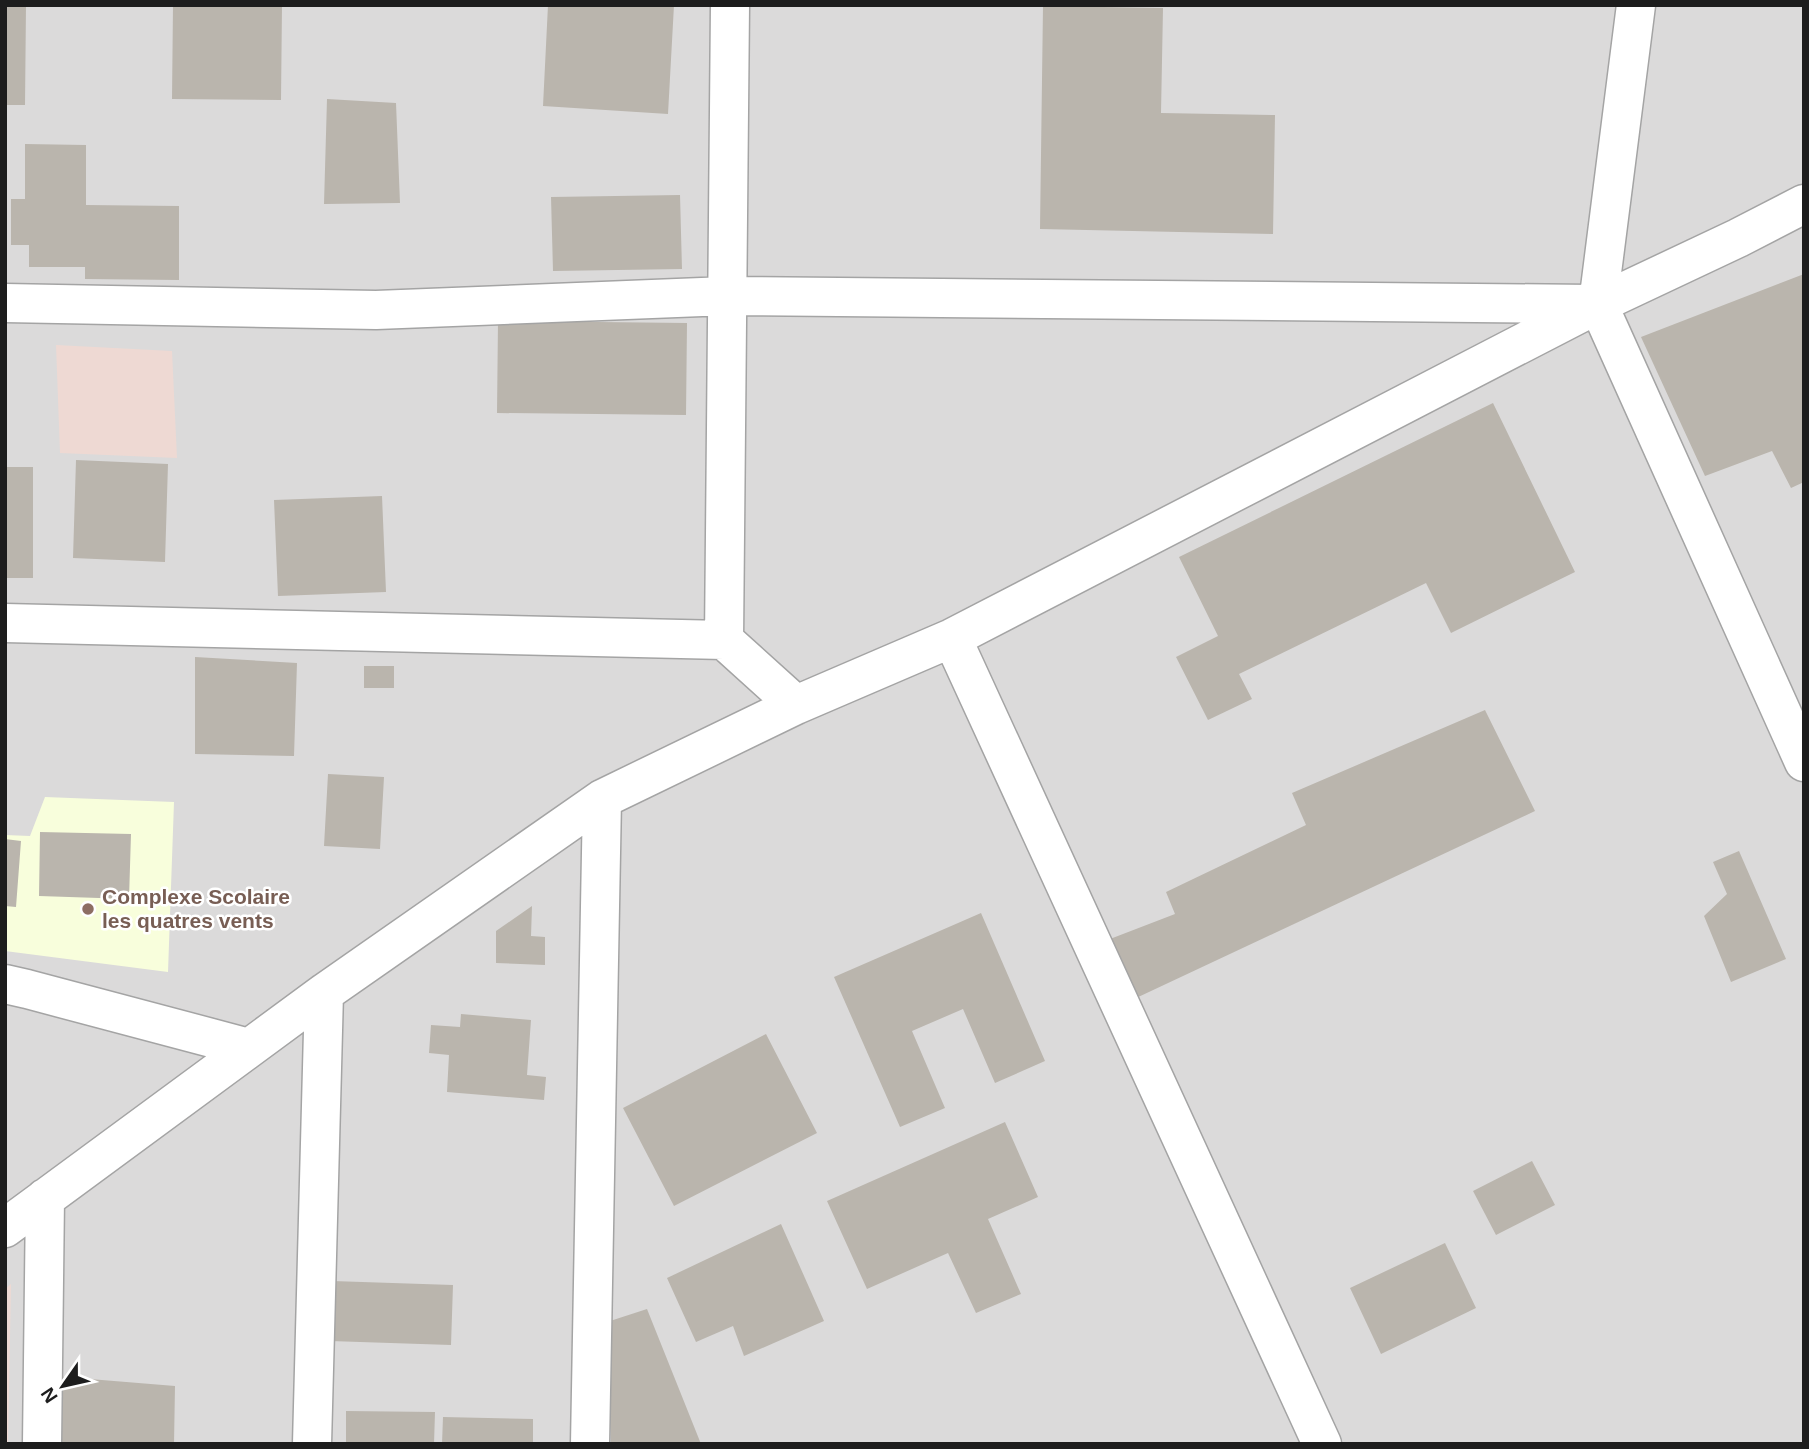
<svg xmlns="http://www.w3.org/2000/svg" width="1809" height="1449" font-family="Helvetica,sans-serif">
  <rect width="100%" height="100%" fill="#eeece3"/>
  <!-- residential -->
  <path fill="#dbdada" d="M5,5H1804V1444H5Z"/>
  <!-- commercial -->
  <path fill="#eed9d3" d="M56,345L172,351L177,458L60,453Z
    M11,1284L8,1444H5V1289Z"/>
  <!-- education -->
  <path fill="#f8fedc" d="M45,797L174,802L168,972L5,951V835L30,836Z"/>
  <!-- building -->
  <path fill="#bab5ad" d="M5,5H26L25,105H5Z
    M173,5H282L281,100L172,99Z
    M548,5H674L668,114L543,106Z
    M1043,6L1163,8L1161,113L1275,115L1273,234L1040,229Z
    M327,99L396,103L400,203L324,204Z
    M25,144L86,145V205L179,206V280L85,279V267H29V245H11V199H25Z
    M680,195L682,269L553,271L551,197Z
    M1804,274V482L1791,488L1772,451L1705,476L1641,337Z
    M498,321L687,323L686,415L497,413Z
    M1493,403L1575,572L1451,633L1426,583L1239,674L1252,699L1208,720L1176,657L1218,636L1179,557Z
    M76,460L168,464L165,562L73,558Z
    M5,467H33V578H5Z
    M382,496L386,592L278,596L274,500Z
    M195,657L297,663L294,756L195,754Z
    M364,666H394V688H364Z
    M1485,710L1535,811L1134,999L1110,939L1175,914L1166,892L1306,825L1292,793Z
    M328,774L384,777L380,849L324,846Z
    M40,832L131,834L129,899L39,896Z
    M5,839L21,841L16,907L5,906Z
    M1739,851L1786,959L1731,982L1704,916L1727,894L1713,862Z
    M532,906L531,936L545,937V965L496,963V931Z
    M981,913L1045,1061L995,1083L963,1009L912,1031L945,1108L900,1127L834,977Z
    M461,1014L531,1020L527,1075L546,1077L544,1100L447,1092L449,1055L429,1053L431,1025L460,1027Z
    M766,1034L817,1133L674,1206L623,1108Z
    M1005,1122L1038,1197L988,1219L1021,1294L976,1313L948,1253L867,1289L827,1201Z
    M1532,1161L1555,1205L1496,1235L1473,1191Z
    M781,1224L824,1321L744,1356L733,1326L696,1342L667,1278Z
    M1445,1243L1476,1308L1381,1354L1350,1288Z
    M332,1281L453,1285L451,1345L330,1341Z
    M647,1309L701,1444H611L607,1322Z
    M53,1376L175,1386L174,1444H59Z
    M346,1411L435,1412L434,1444H346Z
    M443,1417L533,1419V1444H442Z"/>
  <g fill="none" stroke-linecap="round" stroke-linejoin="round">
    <defs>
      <path id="minor" d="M1636,5L1598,304L1804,762
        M5,303L376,310L727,296L1592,304
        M5,623L724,640L796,705
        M952,638L1322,1444
        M724,640L730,5
        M5,984L27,989L249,1048
        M5,1228L324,993L602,799L796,705L952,638L1598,304L1738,238L1804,204
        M42,1444L45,1198
        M312,1444L324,993
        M590,1444L602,799"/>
    </defs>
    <!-- minor casing -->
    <use href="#minor" stroke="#a4a4a4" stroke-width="41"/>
    <!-- minor -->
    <use href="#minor" stroke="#fff" stroke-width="38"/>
  </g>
  <!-- markers -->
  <circle fill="#8d6e63" stroke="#fff" stroke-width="2.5" cx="88" cy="909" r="7"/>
  <g text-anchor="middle" stroke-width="5" stroke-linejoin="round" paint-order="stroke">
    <!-- education labels -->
    <g font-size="21" font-weight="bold" fill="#785e54" stroke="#fff" text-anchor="start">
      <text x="102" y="904">Complexe Scolaire<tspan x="102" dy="24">les quatres vents</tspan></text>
    </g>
  </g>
  <!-- border -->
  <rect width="1809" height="1449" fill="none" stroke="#1d1d1d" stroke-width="14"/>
  <!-- north arrow -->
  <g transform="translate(63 1386) rotate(236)" stroke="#ffffff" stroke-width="5" paint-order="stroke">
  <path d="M0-5L12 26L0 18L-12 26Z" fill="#1d1d1d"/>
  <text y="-10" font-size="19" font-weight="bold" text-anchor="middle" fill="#1d1d1d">N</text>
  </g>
</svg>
